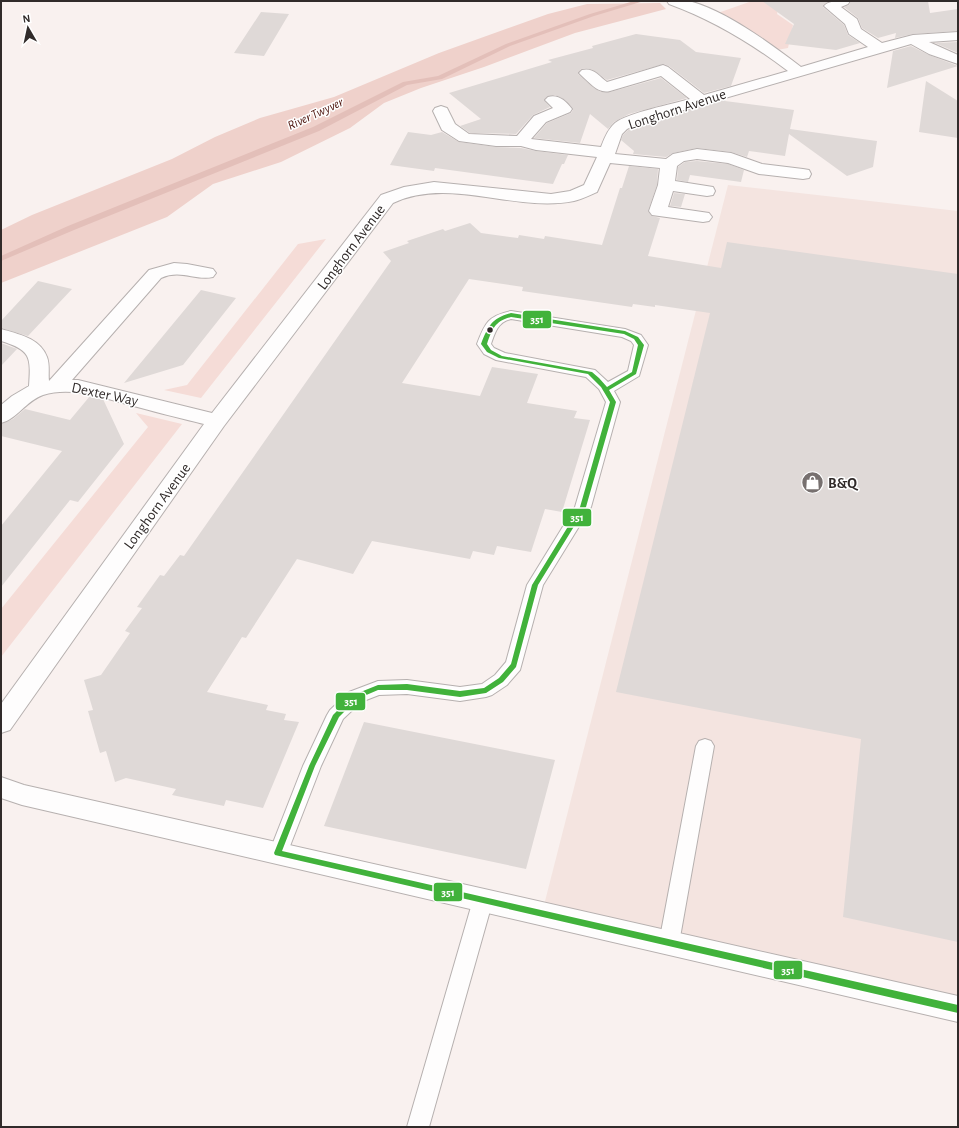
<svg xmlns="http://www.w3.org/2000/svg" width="959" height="1128" font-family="'Alegreya Sans',sans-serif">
  <rect width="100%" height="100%" fill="#f9f1ef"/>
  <!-- built -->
  <path fill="#f4e4e0" d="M728,185L958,211V1009L542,913Z"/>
  <!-- green -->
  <path fill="#f5dcd7" d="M752,1H780L777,14L793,25L788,48L777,50L715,14Z
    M326,239L201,398L164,390L187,385L298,244Z
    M136,413L182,424L1,657V609L148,427Z"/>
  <!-- forest -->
  <path fill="#efd1cb" d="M660,3L666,9L575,33L484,67L421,88L384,103L350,128L281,162L213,184L167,217L1,283V230L32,215L172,159L215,137L260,118L334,97L439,53L548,14L587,4Z"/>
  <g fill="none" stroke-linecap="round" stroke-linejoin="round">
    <!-- stream -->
    <path fill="#e3bfb9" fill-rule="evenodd" d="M634,1H644L594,16L510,46L442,79L407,85L319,131L74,230L1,261V256L68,226L313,127L403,82L438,76L506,44L590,14Z"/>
  </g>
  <!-- building -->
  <path fill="#dfd9d7" d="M762,1H830L823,5V7L844,25L848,35L860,43L836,50L785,44L794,24Z
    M851,1H928L930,13L958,9V31L913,34L895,38L896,33L878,38L862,28L858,18L844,7L849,5Z
    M261,12L289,14L264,56L234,53Z
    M636,34L680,40L696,52L741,58L731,86L704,93L669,66L664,64L607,80L593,70L586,68L581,69L578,74L594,88L601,92H610L661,78L687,98L629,114L614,122L608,129L590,114L580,143L534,138L547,123L571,113L573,110L565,100L555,95L548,96L544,100L550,107L533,115L516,134L470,133L460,126L481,119L449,93L552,62L548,60L593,48L592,46Z
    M958,42V53L935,43Z
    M911,46L929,55L958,66L887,88L893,51Z
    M926,81L958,101V138L919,132Z
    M726,99L725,101L794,110L790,129L877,141L873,167L847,176L789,134L785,156L749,151L747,157L731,152L697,148L673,153L666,157L633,154L634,151L621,140L623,135L628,130L640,124Z
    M408,132L431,135L442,132L459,142L496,147L521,148L536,151L568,155L564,164H562L553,184L435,168L434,171L390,165Z
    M697,161L728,164L744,170L741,182L690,175L688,182L677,180L678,167L685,162Z
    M629,166L658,169L657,185L648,211L652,216L660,218L648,256L721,268L727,242L958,274V942L843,917L861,739L616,692L710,313L655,305V307L633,304L632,307L522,291L523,287L469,279L402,383L480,396L492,367L538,374L527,403L577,411L574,418L590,420L562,512L545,509L531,552L497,546L494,555L473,551L470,559L372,541L353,574L297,559L246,638L242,637L207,692L268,705L266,710L286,714L284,720L299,722L263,808L226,800L224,806L172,795L176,789L126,778L115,782L106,751L100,753L88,711L93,710L84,680L101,675L130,633L125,631L142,608L137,607L160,575L164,576L180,555L184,556L391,261L383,252L409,243L407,241L443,229L445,231L470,223L481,233L518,238L519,235L544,239L545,236L602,245L620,188H622Z
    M674,193L685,194L681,207L670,206Z
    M38,281L72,289L28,336L1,328V321Z
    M201,290L236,298L183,365L124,383Z
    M1,343L17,349L1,366Z
    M90,396L103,399L124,444L78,502L70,500L1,587V526L62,451L1,436V424L13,419L25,409L70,420Z
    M364,722L555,760L526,869L324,826Z"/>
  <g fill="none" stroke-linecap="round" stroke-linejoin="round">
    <defs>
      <path id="service" d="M511,311L625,329L641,335L648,345L639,376L614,391L620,402L591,507L543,585L520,670L507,685L492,695L486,697L460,701L407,694L379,695L361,702L343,719L321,766L285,859L278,861L271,859L269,853L303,766L327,715L330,710L349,692L378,681L407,680L460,687L482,684L495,675L506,662L527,585L575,507L606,402L599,389L586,377L496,360L484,354L477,344C485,323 488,316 511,311ZM511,319L622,337L631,341L634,345L628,371L608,382L595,370L505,353L494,348L491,344C495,332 498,322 511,319Z
        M705,739L711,741L714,746L679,943L676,949L669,952L662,949L659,943L696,746L699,741Z
        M483,892L490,894L493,900L429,1127H407L473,900L476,894Z"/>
      <path id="minor" d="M667,1C674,1 682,0 689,1C725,10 771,44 801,67L868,47L849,34L845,24L824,6C829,0 842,1 850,1L848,4L841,7L857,19L861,29L882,43L913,35L958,32V40L929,42L958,55V64L929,54L911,44L639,123L627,129L622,134L615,154L666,159L673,154L697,149L731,153L762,164L803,169L809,170L811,174L809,178L803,179L759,174L728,163L697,159L684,161L677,166L675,181L713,187L715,191L713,195L707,196L673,191L668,207L709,213L712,217L709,221L703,222L652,215L649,211L658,185L660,168L610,163L597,192C590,195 582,199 574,201C515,213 449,176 393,203L224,426L10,730L1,733V704L204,424C180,418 155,412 130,405C103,398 72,386 43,395C26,401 17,419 1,423V405L12,396L29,386C31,357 31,350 1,341V329C18,334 40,338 47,357C50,365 48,374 49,381L149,270L174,263L187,264L213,269L216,273L213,277C195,281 181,269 161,278L72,380H78L212,413L381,195L404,187L434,182L551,194L570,191L584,185L597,157L536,150L521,146H496L459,141L442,130L433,111L435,108L441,106L447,108L455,124L469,134L517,136L534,116L553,108L545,100L548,97C558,94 566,101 572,109L570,112L546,122L531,139L601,147C604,139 608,129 615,123C627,113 673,104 690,99L661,76L610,91C598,94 590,83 582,76L579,73L582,70C593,67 599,76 607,82L663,65L668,67L704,95L788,71C751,43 713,20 669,4Z
        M1,777L24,785L958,996V1022L22,805L1,798Z"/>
    </defs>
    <!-- service casing -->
    <use href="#service" stroke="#b6b0af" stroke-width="2"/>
    <!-- minor casing -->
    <use href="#minor" stroke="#b6b0af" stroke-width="2"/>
    <!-- service -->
    <use href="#service" fill="#fefdfd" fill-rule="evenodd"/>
    <!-- minor -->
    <use href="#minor" fill="#fefdfd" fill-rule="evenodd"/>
    <defs>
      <path id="bus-1" d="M511,313L625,331L638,337L644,345L636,374L609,390L616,402L586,507L538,585L516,667L503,682L486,693L460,697L407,690H378L357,699L339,717L315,766L282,851L958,1005V1013L275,855L274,853L309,766L333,715L353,695L378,685L407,684L460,691L484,688L499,678L511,664L532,585L580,507L610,402L601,387L588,374L499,358L487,352L481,344C488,326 492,318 511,313ZM511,317L624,334L634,339L638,345L632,372L607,387L599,378L592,372L502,356L491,350L487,344C492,329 495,321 511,317Z"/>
    </defs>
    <!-- bus-1 casing -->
    <use href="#bus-1" stroke="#fff" stroke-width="3"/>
    <!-- bus-1 -->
    <use href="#bus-1" fill="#41b23b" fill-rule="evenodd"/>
  </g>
  <!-- icons -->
  <defs>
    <symbol id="shop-disc" viewBox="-11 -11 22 22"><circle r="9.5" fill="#77706f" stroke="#fff"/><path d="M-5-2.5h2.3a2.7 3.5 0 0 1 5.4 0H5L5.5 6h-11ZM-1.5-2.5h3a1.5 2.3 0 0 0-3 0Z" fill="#fff"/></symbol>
  </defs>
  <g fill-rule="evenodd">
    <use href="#shop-disc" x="800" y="470" width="25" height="25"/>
  </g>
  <!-- markers -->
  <circle fill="#312b2a" stroke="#fff" stroke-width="1.5" cx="490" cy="330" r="3.5"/>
  <g text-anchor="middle" stroke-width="3" stroke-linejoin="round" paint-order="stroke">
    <!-- far-water labels -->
    <g font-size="13" font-style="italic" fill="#4f1710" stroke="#fff">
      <text transform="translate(315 113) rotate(-25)" y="5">River Twyver</text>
    </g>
    <!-- street labels -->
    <g font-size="15" fill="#312b2a" stroke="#fff">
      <text transform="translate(677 109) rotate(-18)" y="5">Longhorn Avenue</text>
      <text transform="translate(351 247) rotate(-53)" y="5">Longhorn Avenue</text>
      <text transform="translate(105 394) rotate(12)" y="5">Dexter Way</text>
      <text transform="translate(157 506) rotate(-54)" y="5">Longhorn Avenue</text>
    </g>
    <!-- poi labels -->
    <g font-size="15" font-weight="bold" fill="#312b2a" stroke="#fff" text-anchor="start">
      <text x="828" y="488">B&amp;Q</text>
    </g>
  </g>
  <g stroke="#fff" stroke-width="1.5">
    <rect x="522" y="310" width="30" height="19" rx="4" fill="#41b23b"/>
    <rect x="562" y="508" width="30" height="19" rx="4" fill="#41b23b"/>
    <rect x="335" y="692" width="31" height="19" rx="4" fill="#41b23b"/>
    <rect x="433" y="882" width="30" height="20" rx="4" fill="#41b23b"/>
    <rect x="773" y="960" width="30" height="20" rx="4" fill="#41b23b"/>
  </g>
  <g font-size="11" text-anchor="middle" font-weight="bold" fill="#fff">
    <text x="537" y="323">351</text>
    <text x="577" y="521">351</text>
    <text x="351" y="705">351</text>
    <text x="448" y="896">351</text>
    <text x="788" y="974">351</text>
  </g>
  <!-- border -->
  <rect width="959" height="1128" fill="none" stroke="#312b2a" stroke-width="4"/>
  <!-- north arrow -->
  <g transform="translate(28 28) rotate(351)" stroke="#ffffff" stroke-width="3" paint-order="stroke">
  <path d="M0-3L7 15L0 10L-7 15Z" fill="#312b2a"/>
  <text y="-6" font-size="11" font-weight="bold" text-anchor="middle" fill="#312b2a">N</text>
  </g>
</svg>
